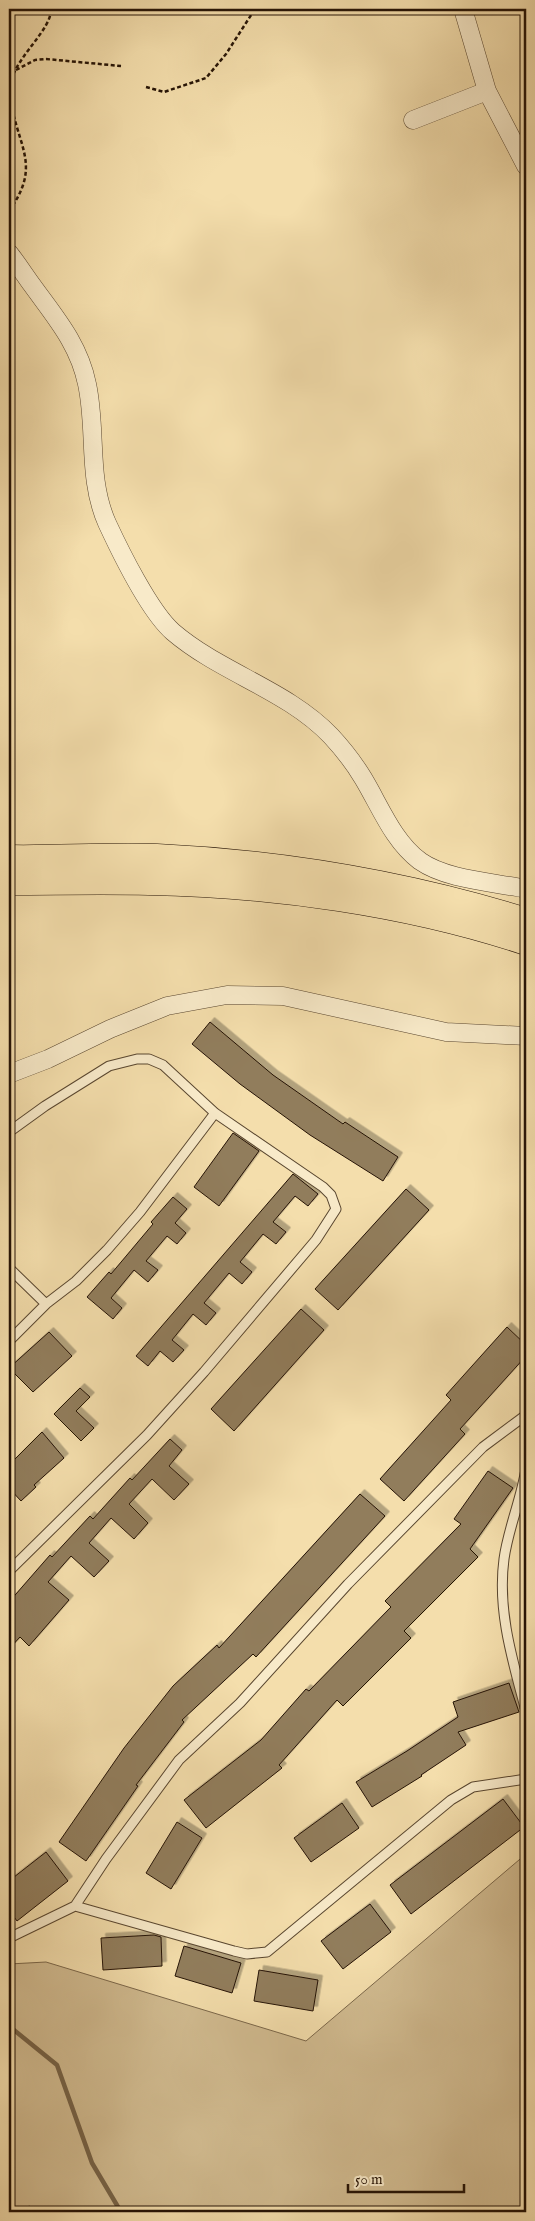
<svg xmlns="http://www.w3.org/2000/svg" width="535" height="2221" font-family="'IM FELL English',serif">
  <defs>
    <filter id="shadow"><feDropShadow dx="4.5" dy="-4.5" stdDeviation="0" flood-color="#0004"/></filter>
  </defs>
  <rect width="100%" height="100%" fill="#f4deac"/>
  <filter id="stains"><feTurbulence type="fractalNoise" baseFrequency=".004" numOctaves="4"/><feColorMatrix values="0 0 0 0 .2 0 0 0 0 .09 0 0 0 0 .02 0 0 0 .5 -.17"/></filter>
  <radialGradient id="worn" r=".72"><stop offset=".6" stop-color="#630" stop-opacity="0"/><stop offset="1" stop-color="#630" stop-opacity=".3"/></radialGradient>
  <!-- green -->
  <path fill="#d1bb90" stroke="#7b674a" d="M526,1854V2212H36L30,2206L9,2211V1964L46,1962L306,2041Z"/>
  <g fill="none" stroke-linecap="round" stroke-linejoin="round">
    <!-- stream -->
    <path stroke="#776347" stroke-width="4.5" d="M9,2026L57,2065L92,2163L121,2212"/>
  </g>
  <!-- building -->
  <path fill="#917d5c" stroke="#251305" filter="url(#shadow)" d="M210,1022L273,1075L343,1124L345,1122L398,1157L383,1181L310,1135L240,1084L192,1044Z
    M233,1133L259,1151L219,1206L194,1187Z
    M293,1174L318,1194L308,1206L295,1196L273,1222L286,1232L276,1244L263,1234L240,1262L252,1272L242,1284L229,1273L204,1303L216,1313L206,1325L193,1314L172,1340L184,1350L173,1362L160,1351L148,1366L136,1356Z
    M406,1189L429,1210L338,1310L315,1289Z
    M173,1197L187,1209L175,1223L186,1233L177,1244L167,1236L146,1261L158,1270L148,1282L134,1270L111,1298L122,1308L113,1319L87,1297L109,1272L111,1274L153,1224L151,1222Z
    M301,1309L324,1330L234,1431L211,1409Z
    M507,1327L526,1345V1356L460,1429L465,1434L404,1501L380,1479L451,1400L446,1395Z
    M49,1332L72,1356L33,1392L9,1368Z
    M80,1388L90,1397L76,1411L94,1428L81,1441L54,1414Z
    M42,1432L64,1458L34,1485L36,1487L21,1501L9,1488V1465Z
    M170,1439L182,1450L169,1466L189,1484L174,1500L152,1479L129,1504L148,1523L134,1539L111,1518L89,1543L109,1561L94,1577L71,1556L48,1582L69,1600L29,1646L20,1637L9,1649V1602L50,1555L52,1557L90,1516L93,1519L130,1478L132,1480Z
    M488,1471L513,1488L470,1549L478,1557L404,1631L411,1638L343,1706L337,1700L279,1765L282,1768L206,1828L184,1800L261,1740L306,1689L309,1691L391,1607L385,1601L461,1524L454,1519Z
    M360,1494L385,1516L256,1657L253,1654L182,1720L184,1722L136,1785L138,1786L86,1861L59,1842L124,1748L173,1686L217,1645L219,1648Z
    M509,1683L519,1712L458,1732L466,1745L421,1775L422,1776L372,1807L356,1782L407,1751L458,1717L453,1702Z
    M503,1799L524,1827L411,1914L390,1885Z
    M342,1803L359,1828L311,1862L294,1838Z
    M177,1822L202,1838L171,1889L146,1873Z
    M46,1852L68,1881L17,1921L9,1910V1881Z
    M370,1904L391,1932L343,1969L321,1941Z
    M154,1935L161,1937L162,1966L103,1970L101,1938Z
    M184,1946L241,1963L232,1993L175,1976Z
    M259,1970L318,1980L313,2011L254,2001Z"/>
  <g fill="none" stroke-linecap="round" stroke-linejoin="round">
    <defs>
      <path id="lane" d="M9,1132L45,1106L109,1066L137,1059H149L163,1065L215,1113L323,1187L331,1195L336,1209L316,1240L204,1372L147,1435L9,1571
        M9,1268L46,1304
        M9,1341L46,1304L76,1281L107,1250L140,1212L215,1113
        M526,1469C521,1500 508,1529 504,1559C497,1611 513,1662 526,1711
        M75,1906L234,1951L247,1954L267,1952L451,1800L473,1787L526,1779
        M9,1938L75,1906L106,1859L179,1760L240,1703L348,1584L483,1447L526,1415"/>
      <path id="street" d="M463,9L487,91
        M413,120L487,91L526,166
        M9,253C17,263 24,274 32,285C55,317 79,344 87,384C97,430 87,478 107,523C120,551 150,612 173,632C221,673 287,690 331,736C343,749 354,763 363,778C380,806 393,841 420,861C447,880 494,882 526,889
        M9,1074L48,1059L110,1029L167,1006L227,995L283,996L446,1032L526,1036"/>
      <path id="highway" d="M9,859C58,860 108,856 157,858C283,864 406,885 526,922
        M9,881C56,881 102,880 149,881C272,883 409,902 526,941"/>
    </defs>
    <!-- lane casing -->
    <use href="#lane" stroke="#59462f" stroke-width="11"/>
    <!-- street casing -->
    <use href="#street" stroke="#59462f" stroke-width="19"/>
    <!-- highway casing -->
    <use href="#highway" stroke="#251305" stroke-width="29"/>
    <!-- path -->
    <path stroke="#251305" stroke-width="2.5" stroke-dasharray="4 2.5" stroke-linecap="butt" d="M16,70L35,60L46,59L121,66
      M146,87L164,92L206,78L226,54L255,9
      M9,211C39,169 22,152 12,109C11,100 9,91 11,82C16,57 52,29 51,9"/>
    <!-- lane -->
    <use href="#lane" stroke="#f8eac9" stroke-width="9"/>
    <!-- street -->
    <use href="#street" stroke="#f8eac9" stroke-width="18"/>
    <!-- highway -->
    <use href="#highway" stroke="#f4deac" stroke-width="28"/>
  </g>
  <!-- margin -->
  <rect width="535" height="2221" fill="none" stroke="#f4deac" stroke-width="30"/>
  <rect x="10" y="10" width="515" height="2201" fill="none" stroke="#251305" stroke-width="2.5"/>
  <rect x="15" y="15" width="505" height="2191" fill="none" stroke="#251305"/>
  <!-- scale -->
  <path d="M348 2184v8h116v-8" fill="none" stroke="#251305" stroke-width="2.5"/>
  <text x="355" y="2184" font-size="15" fill="#251305" stroke="#f8eac9" stroke-width="4" paint-order="stroke">50 m</text>
  <rect width="100%" height="100%" filter="url(#stains)"/>
  <rect width="100%" height="100%" fill="url(#worn)"/>
</svg>
